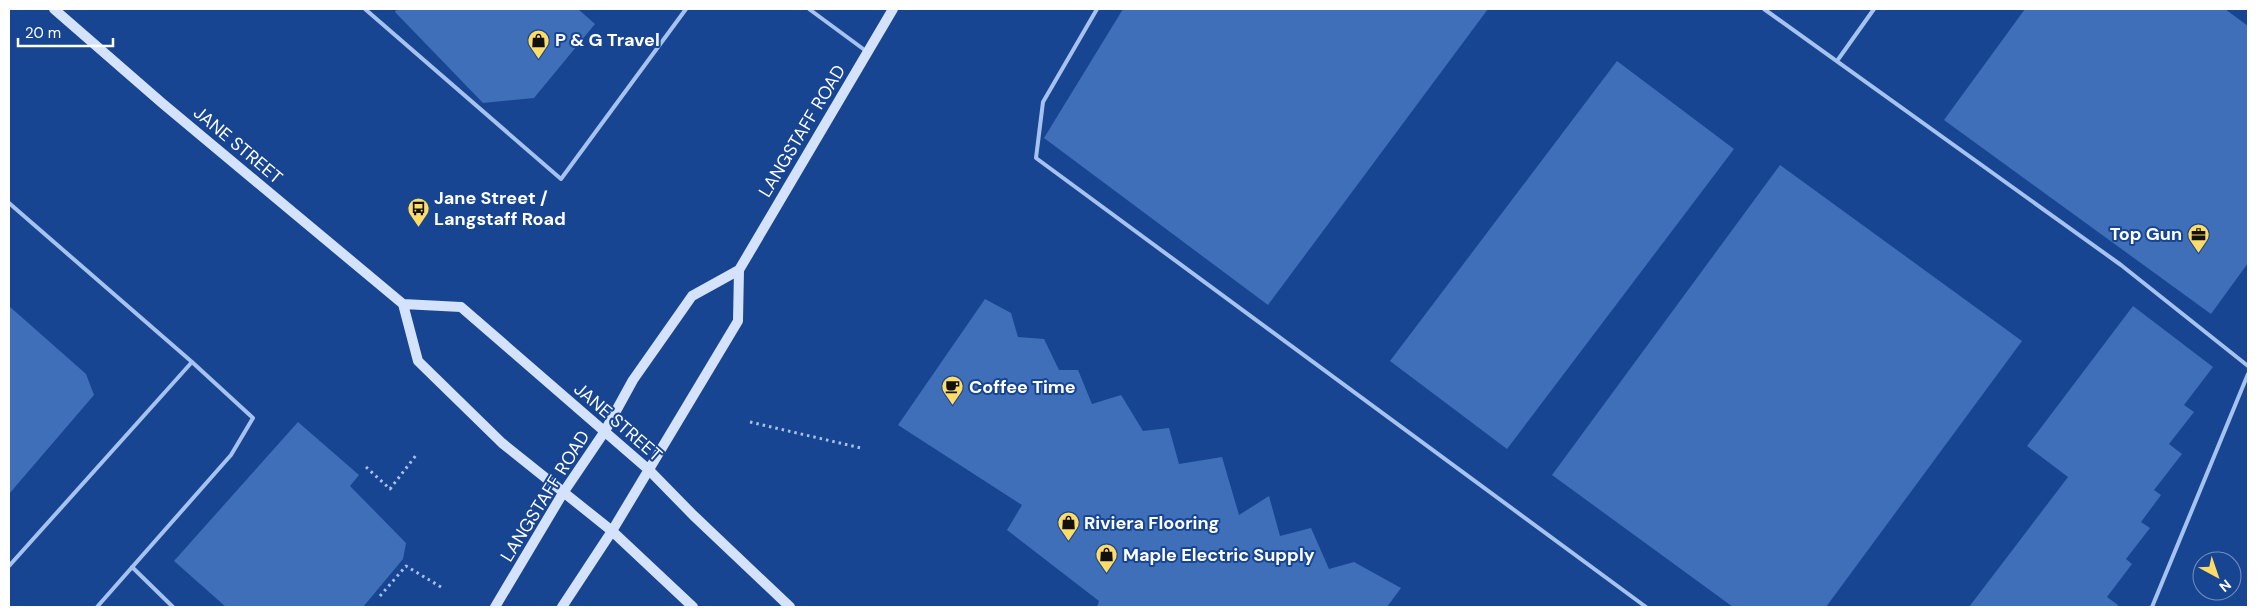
<svg xmlns="http://www.w3.org/2000/svg" width="2257" height="616" font-family="'DM Sans',sans-serif">
  <rect width="100%" height="100%" fill="#174592"/>
  <!-- building -->
  <path fill="#406fb9" d="M397,9H578L595,24L534,98L483,103L395,12Z
    M1123,9H1488L1268,305L1044,138Z
    M2025,9H2225L2248,26V263L2211,314L1944,120Z
    M1617,61L1734,149L1507,449L1390,361Z
    M1780,165L2022,341L1826,607H1733L1552,475Z
    M985,299L1011,313L1018,337L1044,339L1059,370H1078L1092,404L1121,395L1143,431L1169,428L1179,464L1222,457L1239,515L1269,496L1280,536L1311,528L1329,569L1354,562L1401,588L1387,607H1097L1099,601L1007,530L1022,505L898,425Z
    M9,306L86,374L94,395L9,494Z
    M2133,306L2213,367L2184,405L2194,412L2169,444L2182,454L2154,490L2161,495L2141,522L2150,528L2126,559L2132,564L2107,597L2118,605L2117,607H1969L2068,477L2027,446Z
    M298,422L359,475L350,486L406,543L403,559L363,607H226L174,561Z"/>
  <g fill="none" stroke-linecap="round" stroke-linejoin="round">
    <!-- path -->
    <path stroke="#a6c3f0" stroke-width="3" stroke-dasharray="2.5 4" stroke-linecap="butt" d="M750,422L861,448
      M366,467L390,489L417,454
      M380,596L406,566L441,587"/>
    <!-- lane -->
    <path stroke="#a6c3f0" stroke-width="4" d="M365,9L561,179L686,9
      M809,9L866,51
      M1097,9L1043,102L1036,158L1646,607
      M1764,9L2121,265L2248,366
      M1837,61L1874,9
      M9,203L192,362L253,418L231,455L97,607
      M9,566L192,362
      M132,567L173,607
      M2152,607L2248,374"/>
    <!-- secondary -->
    <path stroke="#d4e2fb" stroke-width="10" d="M54,9L162,103L403,304L418,361L502,443L612,531L693,607
      M403,304L461,307L649,470L693,515L790,607
      M495,607L563,493L605,431L633,380L692,296L739,270
      M562,607L612,531L738,321L739,270L893,9"/>
  </g>
  <!-- icons -->
  <defs>
    <symbol id="shop-pin" viewBox="-11 -11 22 30"><path d="M0 17L-7.5 6A9.5 9.5 0 1 1 7.5 6Z" fill="#ffdc65" stroke="#174592"/><path d="M-5-2.5h2.3a2.7 3.5 0 0 1 5.4 0H5L5.5 6h-11ZM-1.5-2.5h3a1.5 2.3 0 0 0-3 0Z" fill="#111"/></symbol>
    <symbol id="bus-pin" viewBox="-11 -11 22 30"><path d="M0 17L-7.5 6A9.5 9.5 0 1 1 7.5 6Z" fill="#ffdc65" stroke="#174592"/><path d="M-5-6H5V4H4V6H2V4H-2V6H-4V4H-5ZM-3.5-4V0h7V-4ZM-3.5 1.2v1.5H-2V1.2ZM2 1.2v1.5H3.5V1.2Z" fill="#111"/></symbol>
    <symbol id="office-pin" viewBox="-11 -11 22 30"><path d="M0 17L-7.5 6A9.5 9.5 0 1 1 7.5 6Z" fill="#ffdc65" stroke="#174592"/><path d="M-6-3h4V-5.5h4V-3h4V5H-6ZM-1-4.5V-3h2v-1.5ZM-6 0V1H6V0Z" fill="#111"/></symbol>
    <symbol id="cafe-pin" viewBox="-11 -11 22 30"><path d="M0 17L-7.5 6A9.5 9.5 0 1 1 7.5 6Z" fill="#ffdc65" stroke="#174592"/><path d="M-5.5-4.5H6V0H3Q3 3.5 0 3.5H-2.5Q-5.5 3.5-5.5 0ZM3-3.2v2h1.7v-2ZM-6 4.5H4V6H-6Z" fill="#111"/></symbol>
  </defs>
  <g fill-rule="evenodd">
    <use href="#shop-pin" x="526" y="28" width="25" height="34"/>
    <use href="#bus-pin" x="406" y="196" width="25" height="34"/>
    <use href="#office-pin" x="2186" y="222" width="25" height="34"/>
    <use href="#cafe-pin" x="940" y="374" width="25" height="34"/>
    <use href="#shop-pin" x="1056" y="510" width="25" height="34"/>
    <use href="#shop-pin" x="1094" y="542" width="25" height="34"/>
  </g>
  <g text-anchor="middle" stroke-width="4" stroke-linejoin="round" paint-order="stroke">
    <!-- poi labels -->
    <g font-size="18" font-weight="bold" fill="#fff" stroke="#174592" text-anchor="start">
      <text x="555" y="46">P &amp; G Travel</text>
      <text x="434" y="204">Jane Street /<tspan x="434" dy="21">Langstaff Road</tspan></text>
      <text x="2182" y="240" text-anchor="end">Top Gun</text>
      <text x="969" y="393">Coffee Time</text>
      <text x="1084" y="529">Riviera Flooring</text>
      <text x="1123" y="561">Maple Electric Supply</text>
    </g>
    <!-- street labels -->
    <g font-size="18" fill="#fff" stroke="#174592">
      <text transform="translate(802 131) rotate(-59)" y="6">LANGSTAFF ROAD</text>
      <text transform="translate(238 145) rotate(40)" y="6">JANE STREET</text>
      <text transform="translate(618 422) rotate(41)" y="6">JANE STREET</text>
      <text transform="translate(545 496) rotate(-58)" y="6">LANGSTAFF ROAD</text>
    </g>
  </g>
  <!-- border -->
  <rect width="2257" height="616" fill="none" stroke="#ffffff" stroke-width="20"/>
  <!-- north arrow -->
  <g transform="translate(2217 576) rotate(140)"><circle r="24" fill="#174592" stroke="#748fbe"/>
  <path d="M0-4L9 19L0 12L-9 19Z" fill="#ffdc65"/>
  <text y="-8" font-size="14" font-weight="bold" text-anchor="middle" fill="#ffffff">N</text>
  </g>
  <!-- scale -->
  <path d="M18 38v8h95v-8" fill="none" stroke="#ffffff" stroke-width="2.5"/>
  <text x="25" y="38" font-size="15" fill="#ffffff" stroke="#174592" stroke-width="4" paint-order="stroke">20 m</text>
</svg>
